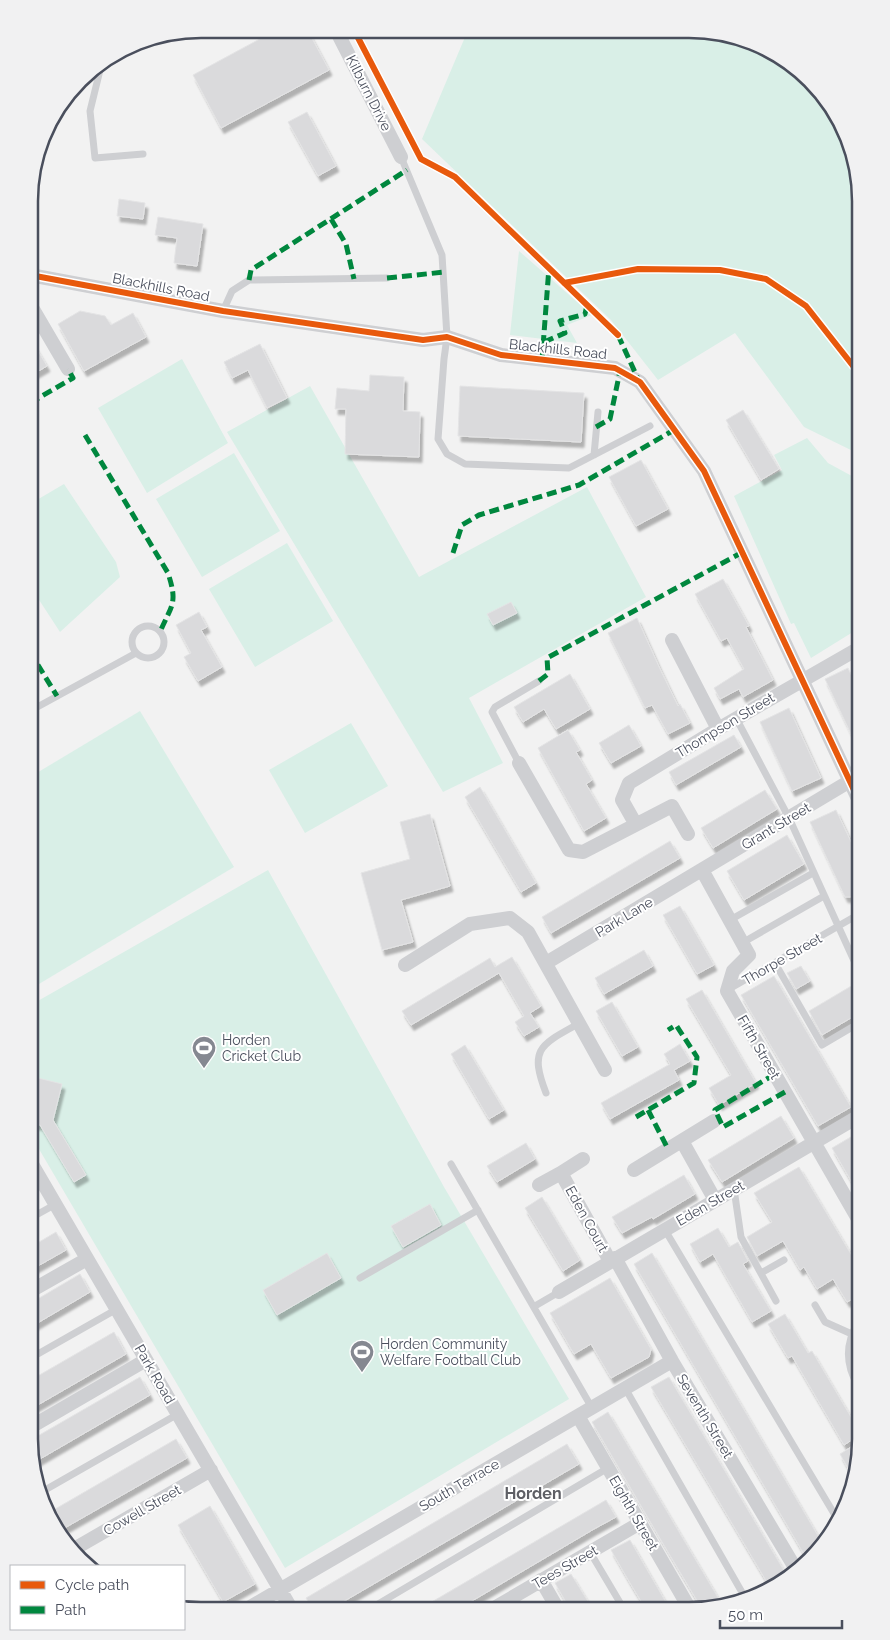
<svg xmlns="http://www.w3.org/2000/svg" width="890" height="1640" font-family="Raleway,sans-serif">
  <defs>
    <filter id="shadow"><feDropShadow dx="3" dy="5.5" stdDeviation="1" flood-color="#0004"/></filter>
  </defs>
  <rect width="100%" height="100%" fill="#f2f2f2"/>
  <!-- green -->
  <path fill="#d9efe7" d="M468,30L723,32L803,71L852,145L861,200V455L804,427L735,333L658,380L611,320L422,139Z
    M519,251L592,315L567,325L577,343L510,335Z
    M182,359L228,443L147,493L98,408Z
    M310,386L419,577L587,487L646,597L469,698L503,763L443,792L227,432Z
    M807,438L828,463L861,481V585L859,587L861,586V627L811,658L794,623L791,624L734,496L782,470L774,455Z
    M234,453L280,531L202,577L156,499Z
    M64,484L116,562L120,577L60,632L30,586V504Z
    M287,543L333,621L255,667L209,589Z
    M140,711L234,867L29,990L30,777Z
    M351,723L388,786L305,833L269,770Z
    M268,870L444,1187L569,1399L285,1568L29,1132V1006Z"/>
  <!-- building -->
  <path fill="#dadadc" stroke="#e4e4e5" filter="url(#shadow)" d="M264,29H307L329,70L221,128L193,75L267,35Z
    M307,112L336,166L318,176L288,122Z
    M119,199L145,203L143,219L117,216Z
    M158,217L203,224L197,266L174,263L177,238L155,235Z
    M80,311L105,316L111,325L133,313L146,337L84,371L58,324Z
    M30,338L47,366L30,376Z
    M260,344L287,398L267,408L248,370L232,378L224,362Z
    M370,375L404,377L403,411L420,412L419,457L345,454L346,409H335L337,388L369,391Z
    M460,386L584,393L581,442L458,436Z
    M743,410L779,469L761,480L726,420Z
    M641,460L668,509L636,526L609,477Z
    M723,579L749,626L746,627L773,680L743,697L739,689L720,699L714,688L744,669L727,638L721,641L720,639L695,594Z
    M511,602L517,613L493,625L487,614Z
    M199,612L207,627L201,630L222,667L198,681L184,657L191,653L176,625Z
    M637,618L660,669L678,706L680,704L690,723L668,734L652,705L645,708L608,633Z
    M848,668L861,696V755L825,679Z
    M570,674L590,709L556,729L544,709L523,722L514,707Z
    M789,708L821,778L792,791L760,722Z
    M629,725L641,746L611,763L599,743Z
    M568,730L580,750L576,752L592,780L586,784L606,818L584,831L538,748Z
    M734,735L741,747L676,785L669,772Z
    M480,787L536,883L521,892L465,797Z
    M765,790L777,809L713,848L701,828Z
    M836,810L861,863V892L850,897H845L810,822Z
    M430,814L450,886L401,900L413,942L382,950L361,873L410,859L400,822Z
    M787,835L804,864L744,900L727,871Z
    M670,841L680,858L551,933L542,917Z
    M680,906L714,965L697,974L663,915Z
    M644,950L653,966L604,994L595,978Z
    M512,957L541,1006L530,1013L539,1027L524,1036L515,1022L524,1016L499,973L411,1025L402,1011L490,958L495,967Z
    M801,966L810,981L796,989L787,973Z
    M774,976L851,1107L818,1126L741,995Z
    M858,982L861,1012L822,1035L809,1011Z
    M702,990L756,1083L719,1105L709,1088L731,1075L686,999Z
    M612,1002L638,1047L622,1056L596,1011Z
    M680,1044L690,1061L674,1070L679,1080L610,1119L601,1103L670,1064L664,1054Z
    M465,1045L504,1110L489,1119L451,1054Z
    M34,1077L62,1084L53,1120L86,1175L74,1182L40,1125L29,1123V1100Z
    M781,1116L794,1138L722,1182L708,1160Z
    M861,1131V1198L832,1148Z
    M526,1143L535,1159L497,1182L487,1166Z
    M799,1167L861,1271V1294L847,1302L833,1279L817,1289L804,1267L800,1270L783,1241L757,1256L747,1237L772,1222L754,1193Z
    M684,1175L695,1194L653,1219L652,1217L622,1233L612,1217Z
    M542,1197L580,1260L563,1271L525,1208Z
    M430,1204L441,1225L403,1247L391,1226Z
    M718,1228L729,1247L738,1242L748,1261L743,1264L771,1311L752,1322L713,1254L700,1262L690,1244Z
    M56,1232L66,1250L29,1271V1248Z
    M327,1253L341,1278L277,1315L263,1290Z
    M652,1253L824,1546L808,1561L634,1264Z
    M80,1274L90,1292L29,1328V1304Z
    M610,1278L651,1349L649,1357L611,1378L591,1344L574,1354L550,1313Z
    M785,1314L808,1353L812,1351L861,1434L844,1445L792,1356L788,1358L768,1324Z
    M114,1332L126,1354L29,1410V1381Z
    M140,1377L150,1395L33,1463L29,1441Z
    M669,1377L789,1579L785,1582L771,1589L651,1387Z
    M608,1412L621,1434L723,1606L702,1609L665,1547L592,1422Z
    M176,1439L187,1458L61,1530L50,1512Z
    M567,1444L579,1464L329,1610H313L306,1598Z
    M856,1444L861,1452L854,1479L840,1454Z
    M606,1500L616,1517L594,1529L455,1611L418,1610Z
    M210,1506L255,1584L223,1602L178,1525Z
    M630,1540L642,1561L671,1611H647L630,1583L611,1550Z
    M571,1574L584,1595L594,1611H571L555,1583Z"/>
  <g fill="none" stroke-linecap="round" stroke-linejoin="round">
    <!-- lane -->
    <path stroke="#cecfd2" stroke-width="7" d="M102,62L90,111L95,158L143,154
      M401,157L442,255L447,337L444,359L438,439L447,454L465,464L569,468L650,426
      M223,311L232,291L249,280L387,278
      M30,333L43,325
      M594,455L598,412
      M132 642a16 16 0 1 1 32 0a16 16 0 1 1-32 0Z
      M30,711L136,653
      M736,718L789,818L861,976
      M519,763L492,712L495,707L539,681
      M730,920L813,873
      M742,943L824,896
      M775,963L822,1045L861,1022
      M729,989L861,913
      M546,1093C529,1049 540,1045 578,1024
      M451,1164L592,1408
      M734,1189L741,1237L776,1301
      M29,1219L56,1204
      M665,1230L839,1522
      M761,1273L784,1260
      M360,1278L478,1210
      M815,1305L825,1322L854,1335
      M535,1306L559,1292
      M29,1359L117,1309
      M625,1388L747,1601
      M38,1494L178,1414
      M590,1552L625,1611
      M368,1610L608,1468"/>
    <!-- street -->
    <path stroke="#cecfd2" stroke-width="14" d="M336,30L401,157
      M30,275L223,311L423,340L447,337L501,355L615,368L640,382L704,471L861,805
      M30,304L68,369
      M672,640L718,729
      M519,763L569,850L583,852L672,806L688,834
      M635,823L622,800L629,783L718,729L861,647
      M702,870L749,955L733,971L727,991L861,1224
      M546,963L850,781
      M405,965L470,924L510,918L528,932L605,1070
      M682,1141L715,1200
      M29,1159L292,1610
      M634,1170L714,1121
      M561,1173L583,1159
      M539,1185L561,1173L610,1261
      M615,1258L672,1361L797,1571
      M29,1292L87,1259
      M559,1292L861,1115
      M861,1384C849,1364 849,1344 861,1324
      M578,1416L691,1611
      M29,1428L146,1360
      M74,1549L211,1470
      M541,1580L559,1611
      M245,1610L672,1361
      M489,1611L640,1523"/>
    <!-- quiet -->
    <path stroke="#00873e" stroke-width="5" stroke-dasharray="10 5" stroke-linecap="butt" d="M331,219L346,244L354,279
      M387,278L445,272
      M249,280L251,270L407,170
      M618,335L639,381
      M544,342L565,333L560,321L585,314L587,305
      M542,360L549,267
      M30,403L73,378L68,369
      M596,427L610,419L620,371
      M85,435L168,573C178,604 172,604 160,632
      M453,553L462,525L479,515L579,485L674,430
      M30,652L57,696
      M539,681L548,674L547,658L741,553
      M775,1074L715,1110L723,1127L785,1092
      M648,1110L668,1149
      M636,1117L694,1083L697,1057L676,1025L668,1030"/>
    <defs>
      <path id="cycleway" d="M354,30L421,159L455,177L618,335
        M30,275L223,311L423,340L447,337L501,355L615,368L640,382L704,471L861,805
        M564,283L638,269L720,270L766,279L806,306L861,376"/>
    </defs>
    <!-- cycleway casing -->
    <use href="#cycleway" stroke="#fff" stroke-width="9"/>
    <!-- cycleway -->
    <use href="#cycleway" stroke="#e8590c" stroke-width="6"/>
  </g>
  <!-- icons -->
  <defs>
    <symbol id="stadium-pin" viewBox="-11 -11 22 30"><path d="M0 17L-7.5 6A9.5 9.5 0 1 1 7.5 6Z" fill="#858891" stroke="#fff"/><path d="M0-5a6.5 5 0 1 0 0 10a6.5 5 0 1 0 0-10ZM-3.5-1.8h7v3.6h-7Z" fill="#fff"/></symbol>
  </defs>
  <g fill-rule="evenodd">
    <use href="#stadium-pin" x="190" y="1034" width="28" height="38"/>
    <use href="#stadium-pin" x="348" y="1338" width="28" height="38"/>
  </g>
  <g text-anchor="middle" stroke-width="4" stroke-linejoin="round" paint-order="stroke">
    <!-- street labels -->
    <g font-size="14" fill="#4a4f5d" stroke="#fff">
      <text transform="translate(369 93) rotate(63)" y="5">Kilburn Drive</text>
      <text transform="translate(161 287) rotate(11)" y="5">Blackhills Road</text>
      <text transform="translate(558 349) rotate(6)" y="5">Blackhills Road</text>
      <text transform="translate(725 725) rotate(-31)" y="5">Thompson Street</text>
      <text transform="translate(776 826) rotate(-31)" y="5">Grant Street</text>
      <text transform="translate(624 917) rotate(-31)" y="5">Park Lane</text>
      <text transform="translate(782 959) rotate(-30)" y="5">Thorpe Street</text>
      <text transform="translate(759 1047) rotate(60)" y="5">Fifth Street</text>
      <text transform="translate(710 1203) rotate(-30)" y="5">Eden Street</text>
      <text transform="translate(587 1219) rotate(61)" y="5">Eden Court</text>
      <text transform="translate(155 1374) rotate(60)" y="5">Park Road</text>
      <text transform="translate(705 1416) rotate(59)" y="5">Seventh Street</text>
      <text transform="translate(459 1485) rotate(-30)" y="5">South Terrace</text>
      <text transform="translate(142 1510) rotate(-30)" y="5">Cowell Street</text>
      <text transform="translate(634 1513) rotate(60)" y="5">Eighth Street</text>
      <text transform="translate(565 1567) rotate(-30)" y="5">Tees Street</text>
    </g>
    <!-- poi labels -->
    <g font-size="14" fill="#4a4f5d" stroke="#fff" text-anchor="start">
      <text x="222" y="1045">Horden<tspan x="222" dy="16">Cricket Club</tspan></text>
      <text x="380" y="1349">Horden Community<tspan x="380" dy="16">Welfare Football Club</tspan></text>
    </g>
    <!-- quarter labels -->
    <g font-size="16" font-weight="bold" fill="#5e5f65" stroke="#fff">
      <text x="533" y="1499">Horden</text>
    </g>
  </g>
  <!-- crop -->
  <path d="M0 0H890V1640H0ZM201 38H689A163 163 0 0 1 852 201V1439A163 163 0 0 1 689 1602H201A163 163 0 0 1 38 1439V201A163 163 0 0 1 201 38Z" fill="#f1f1f2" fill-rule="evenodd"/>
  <path fill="none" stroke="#4a4f5d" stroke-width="2.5" d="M201 38H689A163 163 0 0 1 852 201V1439A163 163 0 0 1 689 1602H201A163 163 0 0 1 38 1439V201A163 163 0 0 1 201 38Z"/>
  <!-- legend -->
  <rect x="10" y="1565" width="175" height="65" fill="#ffffff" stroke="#b7b9be"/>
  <rect x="20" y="1581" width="25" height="8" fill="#e8590c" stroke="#b7b9be"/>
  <text x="55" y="1590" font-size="15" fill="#4a4f5d">Cycle path</text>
  <rect x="20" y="1606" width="25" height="8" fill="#00873e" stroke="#b7b9be"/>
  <text x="55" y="1615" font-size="15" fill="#4a4f5d">Path</text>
  <!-- scale -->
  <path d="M720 1620v8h122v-8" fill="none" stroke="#4a4f5d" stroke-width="2.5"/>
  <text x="728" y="1620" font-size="15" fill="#4a4f5d" stroke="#ffffff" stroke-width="4" paint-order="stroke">50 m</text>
</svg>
